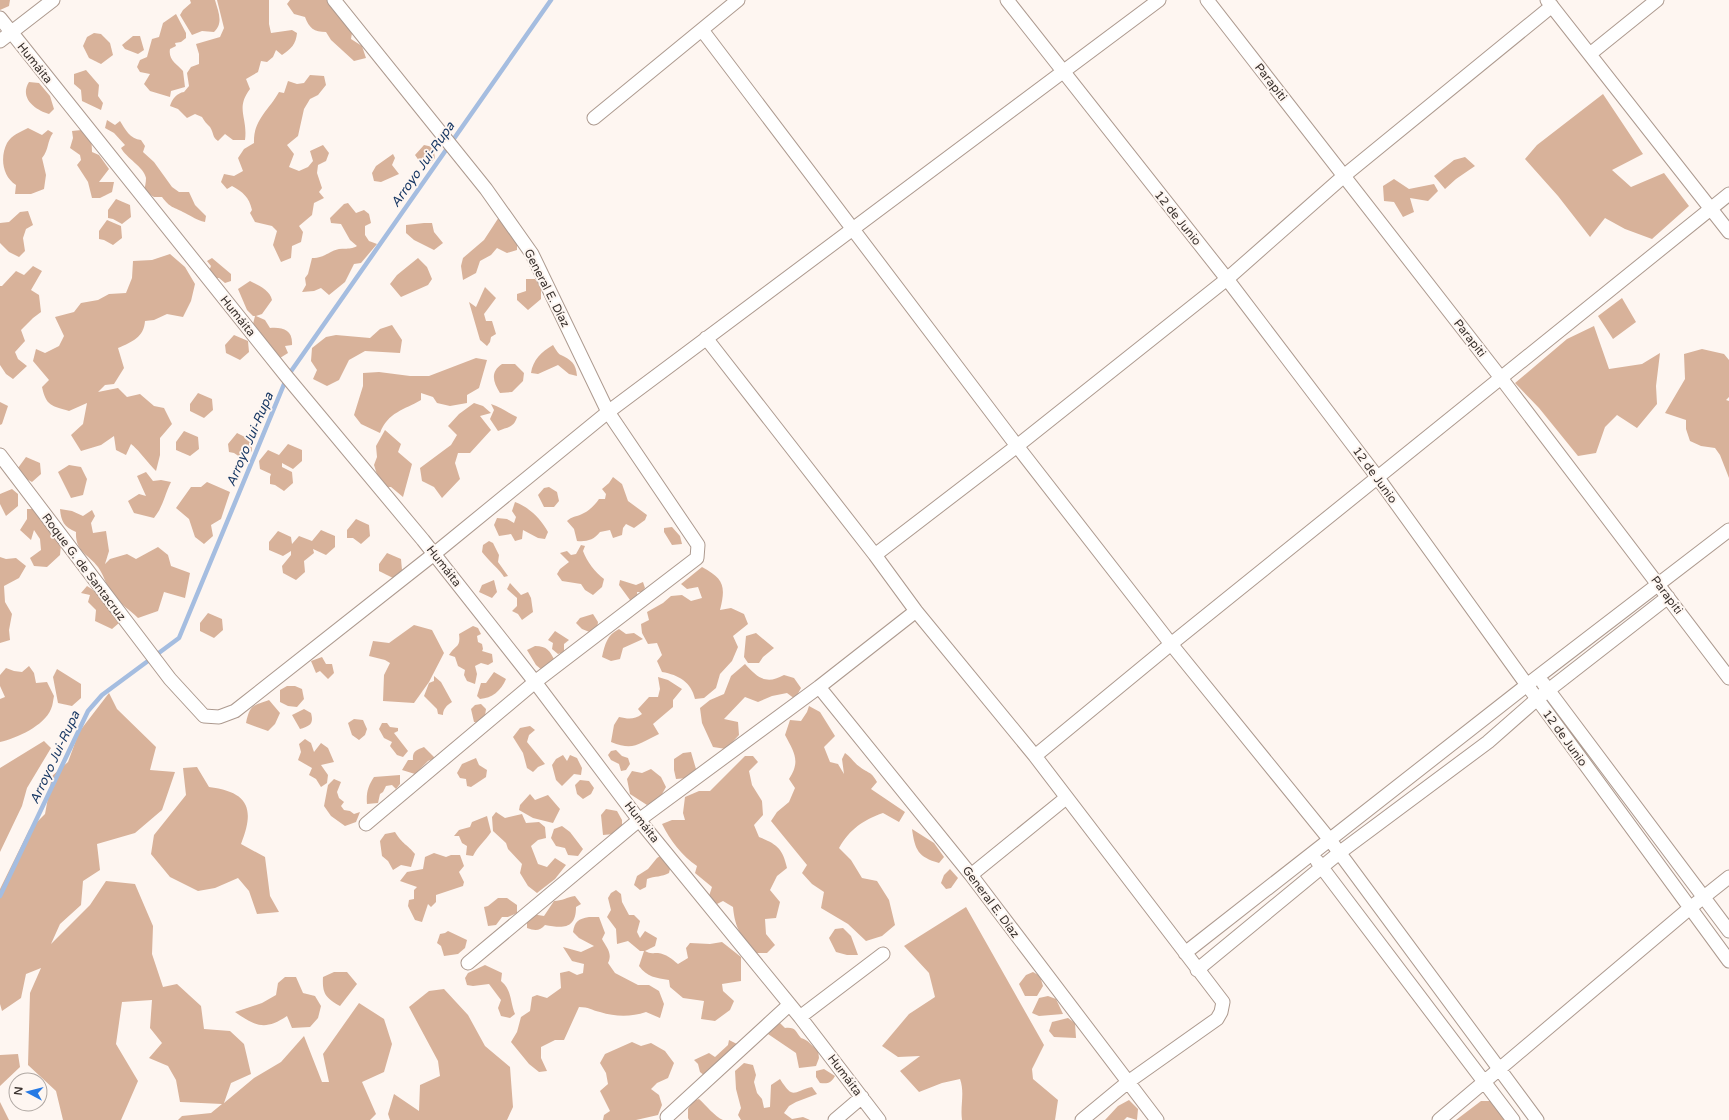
<svg xmlns="http://www.w3.org/2000/svg" width="1729" height="1120" font-family="'Varela Round',sans-serif">
  <rect width="100%" height="100%" fill="#fef6f1"/>
  <!-- forest -->
  <path fill="#d8b29a" d="M0,0H10L9,6L0,10Z
    M190,0H215C218,11 224,23 214,32L202,31L192,35L180,15L183,10L191,3Z
    M217,0H269V24L271,33L292,30L297,33C296,44 291,49 282,55L276,50L273,57L267,62L261,61L258,72L246,79L250,89C235,109 248,117 245,140H233L225,134L218,141C212,137 214,133 210,127C207,124 204,121 202,117L195,114L187,118L178,109L170,106C172,99 177,93 184,92L189,86L187,73L191,67L199,64V54L196,44L220,37L224,28Z
    M290,0H327C337,9 343,22 352,33L351,39L362,46L366,58L354,61L331,40L326,32C314,32 309,28 305,17L294,14L287,4Z
    M176,14L186,33V38L181,42L175,43L176,46L170,49C168,60 177,64 183,71L185,87L171,91L170,97L150,91L144,84L150,74L140,72L137,67L140,60L147,57L152,39L159,37L163,23Z
    M94,33L101,34L110,43L113,55L101,64L89,58L83,46L87,37Z
    M133,36H140L144,50L138,54L125,49L122,45Z
    M86,70L99,85L98,96L103,103L101,110L82,101L81,90L74,84V74Z
    M310,75L324,76L326,85L318,95L310,99L304,109L298,136L287,145L294,154L289,167L299,171L308,167L313,161L310,151L323,145L329,153L326,161L318,165L317,173L322,188L319,192L324,198L314,203L312,215L299,226L303,232L301,242L292,246L291,258L281,262L273,245L277,231L272,226L255,222L250,213L252,210C249,197 243,192 232,186L227,189L221,182L224,174L234,176L243,171L238,158L244,149L254,143C253,120 269,110 279,92L284,93L288,81L297,84L304,83Z
    M29,82L39,83L50,96L54,109L49,114C35,110 19,98 29,82Z
    M1603,94L1643,154L1612,170L1631,187L1664,173L1689,206L1652,239L1625,229L1605,218L1590,237L1558,196L1525,159L1537,145Z
    M107,120L115,125L120,121C125,129 130,139 141,140L145,146L143,152L154,162L172,187L179,192H189L195,205L206,216L205,222C196,220 193,217 185,213C174,207 170,208 162,197H154L144,191C145,187 146,182 146,178C144,167 126,158 121,148L125,145L114,133L105,128Z
    M28,128L42,135L48,130L53,133C47,141 49,150 42,158L46,175L44,189L31,194H15L16,185C2,176 0,157 7,143C12,135 20,132 28,128Z
    M91,129L92,152L99,155L109,169L99,182H114L112,192L100,198H92L88,182L77,165L81,160L80,155L70,148L73,138L72,131Z
    M424,145L433,147L435,158L430,164L422,165L415,155Z
    M393,154L395,158L392,165L399,174L381,182L374,181L372,173L376,166Z
    M1465,157L1475,166L1456,179L1445,189L1434,176L1454,160Z
    M1394,179L1409,189L1434,184L1438,191L1428,201L1410,198L1414,212L1403,217L1394,202L1384,201L1383,186Z
    M116,199L130,205L131,217L122,224L113,219L108,218V210Z
    M348,203L356,213L364,210L369,214L371,223L365,226V235L369,241L377,244L361,263L354,264L345,282L329,295L321,288L314,291L302,292L306,285L305,278L308,274L312,258C325,258 327,252 339,249C346,248 350,250 357,246L350,240L341,224L331,223L330,218L344,204Z
    M28,211L33,225L26,229L23,238L25,251L19,257L9,252L0,243V223L9,222L20,212Z
    M501,214L517,240V250L507,253L497,248L491,255L480,261L476,273L463,280L461,266L463,258L484,240Z
    M107,220L121,226L122,238L113,245L104,240L99,239V231Z
    M424,223H432L434,232L443,243L434,250L414,240L406,233V225Z
    M170,254L185,267L195,284L191,301L183,317L167,314L154,320L145,321C144,337 132,342 118,348L124,368L114,384L105,385L98,392L118,388L127,397L140,394L154,406L164,408L172,424L160,438V455L156,471C149,464 137,448 131,444L126,455L116,450L114,436L101,445L81,451L71,435L83,424L87,403L69,411C52,406 46,406 42,387L49,380L33,361L36,349L45,353L59,346L64,336L55,317L74,312L81,303L98,300L109,294L126,293L132,278L133,261L152,260Z
    M212,258L231,274V281L225,283L219,278H213L209,271L211,266L207,261Z
    M418,258L427,267L432,279L428,285L401,297L390,284L397,275Z
    M33,266L42,271L31,290L39,295L41,312L33,318L21,330L25,341L15,352L18,359L27,366L13,379L6,374L0,365V286H2L16,271L24,275Z
    M526,279H535L541,287V299L528,310L517,300V294L526,291Z
    M250,281C258,285 270,290 272,300L262,314L256,316L265,320L270,328C283,327 293,330 292,345L285,346L288,353L280,358L253,324L255,316H253L247,310L238,289Z
    M485,287L496,298L484,314L486,321H492L496,334L491,337L490,342L487,346L480,340L469,302L476,307Z
    M1622,298L1636,322L1613,339L1598,316Z
    M392,325L402,340L400,353L365,351L349,360L339,380L327,386L313,379L317,370L311,361L312,348L326,337L336,335L370,338L380,329Z
    M1594,326L1609,369L1642,364L1660,353L1656,386L1657,404L1637,428L1617,415L1605,427L1596,453L1578,456L1539,408L1515,383L1567,339Z
    M234,335L248,341L249,352L240,360L226,353L225,345Z
    M553,345C555,348 558,354 561,355C571,360 576,363 577,376L569,374L558,365L538,374L531,373C533,360 541,352 553,345Z
    M1702,349L1724,354L1729,360V397L1726,400L1729,401V478L1720,455L1715,448L1701,446L1690,441L1686,429V420L1665,413L1685,379L1684,354Z
    M476,358L487,360L479,388L467,395V403L450,406L437,403L433,397L421,393V400C404,410 388,412 380,433L361,424L354,415L363,386V373L379,372L410,376H429Z
    M502,364H515L524,373L523,381L512,392L500,393C493,382 490,372 502,364Z
    M198,393L212,399L213,410L204,418L190,411V404Z
    M0,402L8,406L2,424L0,425Z
    M474,403L483,406L491,413L480,416L491,430L470,453H458L455,463L460,479L442,498L434,487L422,481L420,468L451,445L457,435L448,426L459,414Z
    M491,404C501,407 508,413 517,417C514,428 507,427 498,431L490,419L494,410Z
    M385,430L401,444L398,452L412,464L403,497L391,487H381L374,465L377,457L376,446Z
    M184,431L198,437L199,449L190,456L176,450V442Z
    M237,433L251,440L252,451L243,459L234,453L229,452L228,444Z
    M288,444L302,450V461L293,469L282,463V467L292,472L293,483L284,491L275,485L270,484V477L271,474L260,469L259,461L268,450L279,455Z
    M26,457L40,463L41,474L32,482L23,477L18,468Z
    M69,465L81,467L87,479L83,495L71,498L58,472Z
    M146,472L153,481L161,480L171,482C164,496 164,505 154,518L134,513L128,501L139,494L146,496L137,476Z
    M613,477L622,484L628,501L647,515L645,520L634,528L626,524L623,528L622,535L613,538L610,530L600,532C594,540 586,542 577,541L574,529L567,521C572,516 576,517 582,514C589,511 595,505 599,499H605L606,494L602,489L609,483Z
    M207,482L230,492L221,519L211,525L213,536L204,544L195,537L189,519L176,508L191,487H201Z
    M549,487L557,492L559,501L554,507H544L538,495L544,488Z
    M12,489L18,494V506L6,516L0,504V494Z
    M515,502C529,507 541,519 548,532L545,539L538,538L523,530L522,539L515,541L511,534L499,536L494,525L497,518L507,519L514,523L516,517L512,511Z
    M27,509H34L61,545L60,555L47,567L34,566L30,558L41,550L40,539L34,530L31,540L20,530L27,519Z
    M60,509L72,511L83,516L92,510L95,516L91,523L93,533L106,531L109,551L105,564L110,559L127,554L136,559L158,547L168,555L171,566L190,573L185,598L164,592L158,611L138,618C130,610 120,604 113,595C106,586 104,575 98,567C88,554 75,552 76,532C64,527 61,521 60,509Z
    M356,519L369,525L370,536L361,544L353,538H347V530Z
    M672,527L680,536L682,544L672,545L664,532V528Z
    M321,530L335,536V547L326,555L313,549L314,553L304,561L305,572L296,580L283,573L282,566L291,555V551L283,556L269,550V542L278,531L291,537L292,544L299,536L312,541Z
    M489,541L493,543L499,555L498,562L508,576L504,577C501,571 487,559 482,552L483,545Z
    M581,545L585,546L583,551C587,562 595,572 604,579L602,587L593,595L585,590L581,584L562,581L557,574L560,569L569,562L560,553L567,551L571,555L576,554Z
    M387,553L401,559L402,570L393,578L379,571V564Z
    M0,557L6,559L16,558L26,566L19,578L4,586L5,602L12,614L9,630L10,640L0,643Z
    M702,567C724,579 726,586 720,610L731,608L744,614L748,624L733,636L738,647L732,661L720,674L716,688L704,698L695,699C691,682 679,675 662,672L657,661L662,655L657,643L648,644L642,633L641,624L649,620L647,612L663,603L671,596L682,595L691,601L702,598L698,587L687,589L681,584Z
    M494,580L497,592L492,598L479,592L482,585Z
    M620,580L636,585L643,582L645,588L642,592H637L638,599L634,601L630,600L619,585Z
    M510,583L521,595L528,592L531,598L533,612L522,620L518,614L512,611L517,606V598L507,589Z
    M87,586C101,594 111,609 119,623L112,629L95,621L96,610L88,602L90,595L81,593Z
    M208,613L222,619L223,630L214,638L200,631V623Z
    M593,614L598,622L597,629L592,633L582,629L576,623L580,618Z
    M414,625L432,630L444,653L429,682L414,703L383,701L384,675L390,663L385,660L369,656L373,641L389,643Z
    M473,626L478,628L481,634L477,636L478,642L482,644L483,649L482,651L492,654L493,662L488,665L481,663L475,666L477,674L475,684L467,681L464,675L465,670L458,666L455,657L449,655C455,645 461,648 459,634Z
    M619,629L626,634L634,633L643,639L623,648L620,659L611,661L602,657C605,644 607,635 619,629Z
    M555,631L569,640L564,644V652L558,654L552,649L553,643L548,640Z
    M756,633L774,648L763,657L759,663H748L744,657L746,636Z
    M535,646C547,646 550,651 555,661L542,670L536,665L527,650Z
    M322,657L326,664H332L334,673L328,679L320,671L316,673L311,661Z
    M745,664C758,678 766,685 784,675L794,678L801,688L795,699L787,693L772,696L758,702L745,697L724,719L738,722L739,735L726,749L713,747L702,723L700,708L710,700L724,694L731,676Z
    M29,666L34,673L36,683L47,682L54,696C53,700 53,705 51,709C44,726 17,738 0,742V699L5,697L0,686V675L6,668L14,671L22,672Z
    M57,669L81,684V698L72,706L58,703L53,677Z
    M494,672L506,679C501,691 492,698 480,699L477,696L481,683H486Z
    M434,676L441,682L452,702C447,705 443,709 443,715L438,714L437,709L424,696L429,683L434,681Z
    M658,677L668,680L682,689L673,700V707L653,724L659,734C638,744 634,751 611,742L614,725L619,717C628,719 634,720 642,714L638,709L649,697H658L660,689Z
    M287,686H295L302,689L304,699L297,707L288,706L280,702V690Z
    M109,693L117,709L156,747L150,770L175,772L162,810L135,833L97,844L100,870L83,881L81,905L60,924L51,944L90,905L106,881L135,884L153,926L152,954L163,987L177,984L201,1006L204,1029L230,1031L244,1044L251,1074L231,1083L224,1103L254,1078L281,1062L304,1036L322,1082H329L323,1054L359,1003L384,1019L392,1044L384,1072L362,1082L376,1114L370,1120H178L182,1116L211,1113L222,1104L180,1102L176,1080L168,1066L149,1058L162,1043L150,1028L152,1000L122,1002L116,1044L138,1081L121,1120H63L56,1091L28,1065L30,993L41,968L26,974L21,998L2,1011L0,1004V889L29,830L45,814L52,776L68,762L79,732Z
    M269,700L280,713L275,724L268,731L246,723C250,704 253,706 269,700Z
    M481,704L486,709L485,716L479,722H474L471,709L475,705Z
    M809,706L820,712L835,736L824,747L830,762L838,764L844,774L842,759L845,753C851,757 854,763 860,767C869,774 871,771 877,782L871,789L905,812L899,822L883,813C863,820 850,829 839,848L851,860L862,878L877,881L889,900L895,925L882,936L866,941L848,924L821,908L824,892L812,884L802,873L807,865L771,821L777,812L789,802L795,788L789,779C801,761 794,752 785,735L790,720L801,721L807,712Z
    M304,709L311,713C314,724 310,726 300,729L292,715Z
    M354,719L363,720L367,729L365,735L359,740L352,735L348,723Z
    M382,723H387L390,727L398,728V731L394,733L408,751L403,757L397,755L390,746L392,742L384,738L379,729Z
    M530,726L535,730L529,735L527,742L545,764L538,767L533,772L527,768L523,753L513,737L520,728Z
    M305,739L311,743L314,752L321,743L328,748L334,762L321,765L328,775L327,783L321,787L316,779L309,775L312,768L298,760L301,752L299,744Z
    M44,741L51,748L27,788L22,806L0,852V768Z
    M424,747L435,758L428,761L415,774L402,770L408,760H413C412,751 417,750 424,747Z
    M616,750L622,756L628,758L630,764L626,770L621,771L619,764L611,760L608,755L611,751Z
    M691,752L696,769L688,778L676,779L674,770V759L683,753Z
    M563,755L567,761L570,755L577,758L582,768L581,775L574,774L562,786L556,780L552,765L556,759Z
    M745,756H753L758,762L749,771L752,785L762,801L763,815L754,825L759,837C777,844 783,849 787,868L777,876L770,890L780,902L776,918L765,919L766,934L775,945L767,953H755C741,936 735,929 733,907L723,901L717,904L709,896L712,887L695,873L697,866C682,856 670,840 662,824L672,820H685L683,813L685,797L699,791H710Z
    M476,758L479,765L487,770L486,777L471,787L467,786L466,779L460,778L457,773L462,764Z
    M197,767L209,787C249,792 255,809 241,844L265,857L270,896L279,912L257,914L249,891L238,878L215,888L198,891L170,877L151,854L154,835L186,795L183,768Z
    M651,769L661,777L666,787L658,801L647,805L630,794L627,779L632,771L642,773Z
    M400,775V784L396,789L392,785L386,786L383,792L380,794L378,803L367,804C366,793 368,786 374,777Z
    M334,779L341,782L337,792L339,798L344,802L341,806L344,810L350,811L354,814L360,812L356,822L345,826L331,816L324,806L328,785Z
    M580,780L589,781L594,788L591,794L583,799L577,794L575,785Z
    M530,794L535,800L548,795L560,809L553,823L533,818L519,810L520,805Z
    M606,809L617,811L622,820V827L614,834L603,835L601,815Z
    M496,812L505,818L522,814L526,823L539,822L545,827L546,838L538,840L531,846L538,864L547,867L555,858L566,865L555,879L537,893L528,886L520,873L522,864L508,849L506,843L493,831L492,817Z
    M487,816L491,832C485,841 478,846 473,856L466,855L467,846L462,843L459,836H454L459,830L470,827L472,822Z
    M562,826L570,832L583,849L578,856L568,855L565,848L556,846L551,838L554,829Z
    M912,829L934,843L944,857L939,863C918,857 915,850 912,829Z
    M395,832C403,845 407,844 415,854L411,867L401,865L393,870L388,861L382,856L380,841L385,834Z
    M434,853L446,857L451,855H460L464,866L459,872L464,882L463,886L436,895V902L431,907L428,904L422,922L415,920L408,906L409,900L414,899V890L417,887L400,881L407,872L423,869L425,857Z
    M660,856L671,865L669,873C662,877 655,876 647,879L646,887L640,890L634,885L637,876L648,869L657,858Z
    M950,869L958,878L951,888L946,889L941,883L944,875Z
    M616,890L621,894L622,902L629,915H634L640,921L637,932L640,938L645,931L657,938L655,946L645,951C650,954 652,953 658,953C666,954 672,959 678,964L688,958L686,948L690,943L710,944L722,942L741,957V981L722,984L723,991L734,1001L730,1010L715,1021L701,1019L704,1001L683,998L670,987L669,980C656,978 647,977 639,966L644,951H640L628,941L617,944L616,929L607,917L611,910L608,898L611,893Z
    M575,896L581,904L576,907C576,930 562,928 545,925C540,931 535,931 527,928V920L532,914L544,916L554,901C562,901 567,897 575,896Z
    M498,898H507L517,905V913L508,917H502L496,925L488,926L484,907L488,906Z
    M966,907L1044,1045L1032,1069L1033,1079L1058,1100L1055,1120H962C960,1106 965,1093 960,1079L942,1083L919,1092L900,1071L920,1056L898,1057L882,1046L909,1014L935,997L929,973L904,946Z
    M589,917H599L605,933L602,939C606,947 613,953 608,963L615,973L638,985H649L659,991L664,1004L660,1018L646,1012C631,1017 616,1017 600,1012C591,1010 589,1007 579,1007L564,1040H555L541,1047V1058L547,1071L539,1072L529,1064L511,1042L517,1032L521,1017L530,1011L532,997L537,995L547,998L561,988L560,973L569,971L577,975L583,973L584,964L572,961L563,947L581,952L594,946L579,938L573,932C575,921 578,919 589,917Z
    M843,928L851,936L858,955H847L836,952L829,938L835,929Z
    M448,931L467,940L465,948L458,954L444,956L441,946L437,943L440,934L445,933Z
    M485,965L502,973L501,981C512,990 510,1002 515,1014L510,1018L501,1016L498,1008L501,1000L489,984L473,986L467,985L465,978L468,973Z
    M334,972H347L357,984L340,1006C326,998 322,994 323,977Z
    M1033,972L1040,976L1043,986L1037,996H1025L1019,984L1026,975Z
    M285,977H296L303,993L315,996L321,1006L318,1018L310,1027L292,1028L287,1016C265,1031 255,1026 235,1012L262,1003L276,995L278,983Z
    M444,989L468,1015L485,1046L510,1067L513,1107L507,1120H390L388,1114L394,1094L419,1111L420,1085L440,1076L438,1061L409,1007L429,991Z
    M1048,996L1056,999L1063,1014L1039,1016L1032,1013L1039,998Z
    M1068,1018L1075,1023L1076,1038L1054,1037L1049,1031L1052,1022Z
    M776,1019L785,1028C796,1027 795,1031 801,1038C809,1040 811,1046 818,1050L819,1058L816,1066L799,1068L796,1053L768,1034L764,1027Z
    M729,1040L739,1045L705,1076L700,1072L698,1064L694,1060L709,1053L715,1057L728,1045Z
    M632,1042L641,1046L651,1043L665,1051L674,1063L668,1078L657,1083L651,1089L659,1095L662,1105L658,1115L636,1120H603L604,1115L610,1111L600,1091L608,1084L606,1073L600,1063L605,1054Z
    M18,1054L20,1067L0,1086V1055Z
    M744,1063L753,1065L756,1075L754,1082L757,1093L762,1099L764,1108L770,1107L771,1085L780,1079C794,1101 793,1091 812,1087L817,1094L796,1102L789,1106L784,1113L792,1119L803,1117L810,1120H741L738,1115L741,1108L736,1089L735,1071Z
    M824,1069L835,1076C831,1083 828,1084 820,1083L816,1077V1071Z
    M699,1099C706,1105 715,1117 723,1120H689L688,1118V1109L693,1101Z
    M1129,1100L1138,1109L1137,1120L1127,1117L1124,1120H1105L1118,1106Z
    M1481,1101H1497L1510,1120H1456Z
    M0,1102L9,1120H0Z"/>
  <g fill="none" stroke-linecap="round" stroke-linejoin="round">
    <!-- stream -->
    <path stroke="#a5bde0" stroke-width="4.5" d="M0,896L88,711L102,695L179,638L287,377L551,0"/>
    <defs>
      <path id="street" d="M334,0L486,189L532,254L608,412L698,545L697,558L535,682L366,824
        M1007,0L1227,279L1378,478L1527,685L1729,961
        M1207,0L1501,378L1729,678
        M1547,0L1729,232
        M0,18L287,377L423,540L535,682L639,820L800,1017L879,1120
        M702,30L1017,446L1171,644L1330,840L1537,1120
        M0,41L53,0
        M1590,54L1657,0
        M594,118L738,0
        M706,338L875,555L916,611L1035,756L1223,1002L1221,1012L1217,1019L1128,1082L1082,1120
        M0,455L170,679L204,716L219,717L235,711L434,554L608,412L1159,0
        M875,555L1017,446L1227,279L1345,175L1552,6
        M1543,683L1729,931
        M819,687L971,875L1157,1120
        M1035,756L1171,644L1729,194
        M1317,861L1513,1120
        M971,875L1066,798
        M1185,953L1527,685L1729,530
        M468,963L639,820L819,687L916,611
        M1197,970L1339,853L1488,742L1537,699L1668,597
        M800,1017L883,954
        M667,1117L789,1005
        M835,1120L862,1097
        M1439,1120L1690,908L1729,877"/>
    </defs>
    <!-- street casing -->
    <use href="#street" stroke="#ad9a8f" stroke-width="15"/>
    <!-- street -->
    <use href="#street" stroke="#fff" stroke-width="13"/>
  </g>
  <g text-anchor="middle" stroke-width="4" stroke-linejoin="round" paint-order="stroke">
    <!-- street labels -->
    <g font-size="12" fill="#3a322e" stroke="#fef6f1">
      <text transform="translate(35 63) rotate(51)" y="4">Humáita</text>
      <text transform="translate(1271 82) rotate(52)" y="4">Parapiti</text>
      <text transform="translate(1178 218) rotate(51)" y="4">12 de Junio</text>
      <text transform="translate(547 288) rotate(63)" y="4">General E. Díaz</text>
      <text transform="translate(238 316) rotate(51)" y="4">Humáita</text>
      <text transform="translate(1470 338) rotate(52)" y="4">Parapiti</text>
      <text transform="translate(1375 475) rotate(54)" y="4">12 de Junio</text>
      <text transform="translate(444 566) rotate(52)" y="4">Humáita</text>
      <text transform="translate(84 567) rotate(53)" y="4">Roque G. de Santacruz</text>
      <text transform="translate(1667 595) rotate(53)" y="4">Parapiti</text>
      <text transform="translate(1565 738) rotate(54)" y="4">12 de Junio</text>
      <text transform="translate(642 822) rotate(52)" y="4">Humáita</text>
      <text transform="translate(991 902) rotate(53)" y="4">General E. Díaz</text>
      <text transform="translate(845 1075) rotate(53)" y="4">Humáita</text>
    </g>
    <!-- water labels -->
    <g font-size="13" font-style="italic" fill="#183864" stroke="#fef6f1">
      <text transform="translate(422 164) rotate(-55)" y="5">Arroyo Jui-Rupa</text>
      <text transform="translate(249 439) rotate(-67)" y="5">Arroyo Jui-Rupa</text>
      <text transform="translate(54 757) rotate(-65)" y="5">Arroyo Jui-Rupa</text>
    </g>
  </g>
  <!-- north arrow -->
  <g transform="translate(28 1092) rotate(277)"><circle r="19" fill="#fef6f1" stroke="#b0a8a3"/>
  <path d="M0-3L7 15L0 10L-7 15Z" fill="#277ae4"/>
  <text y="-6" font-size="11" font-weight="bold" text-anchor="middle" fill="#3a322e">N</text>
  </g>
</svg>
